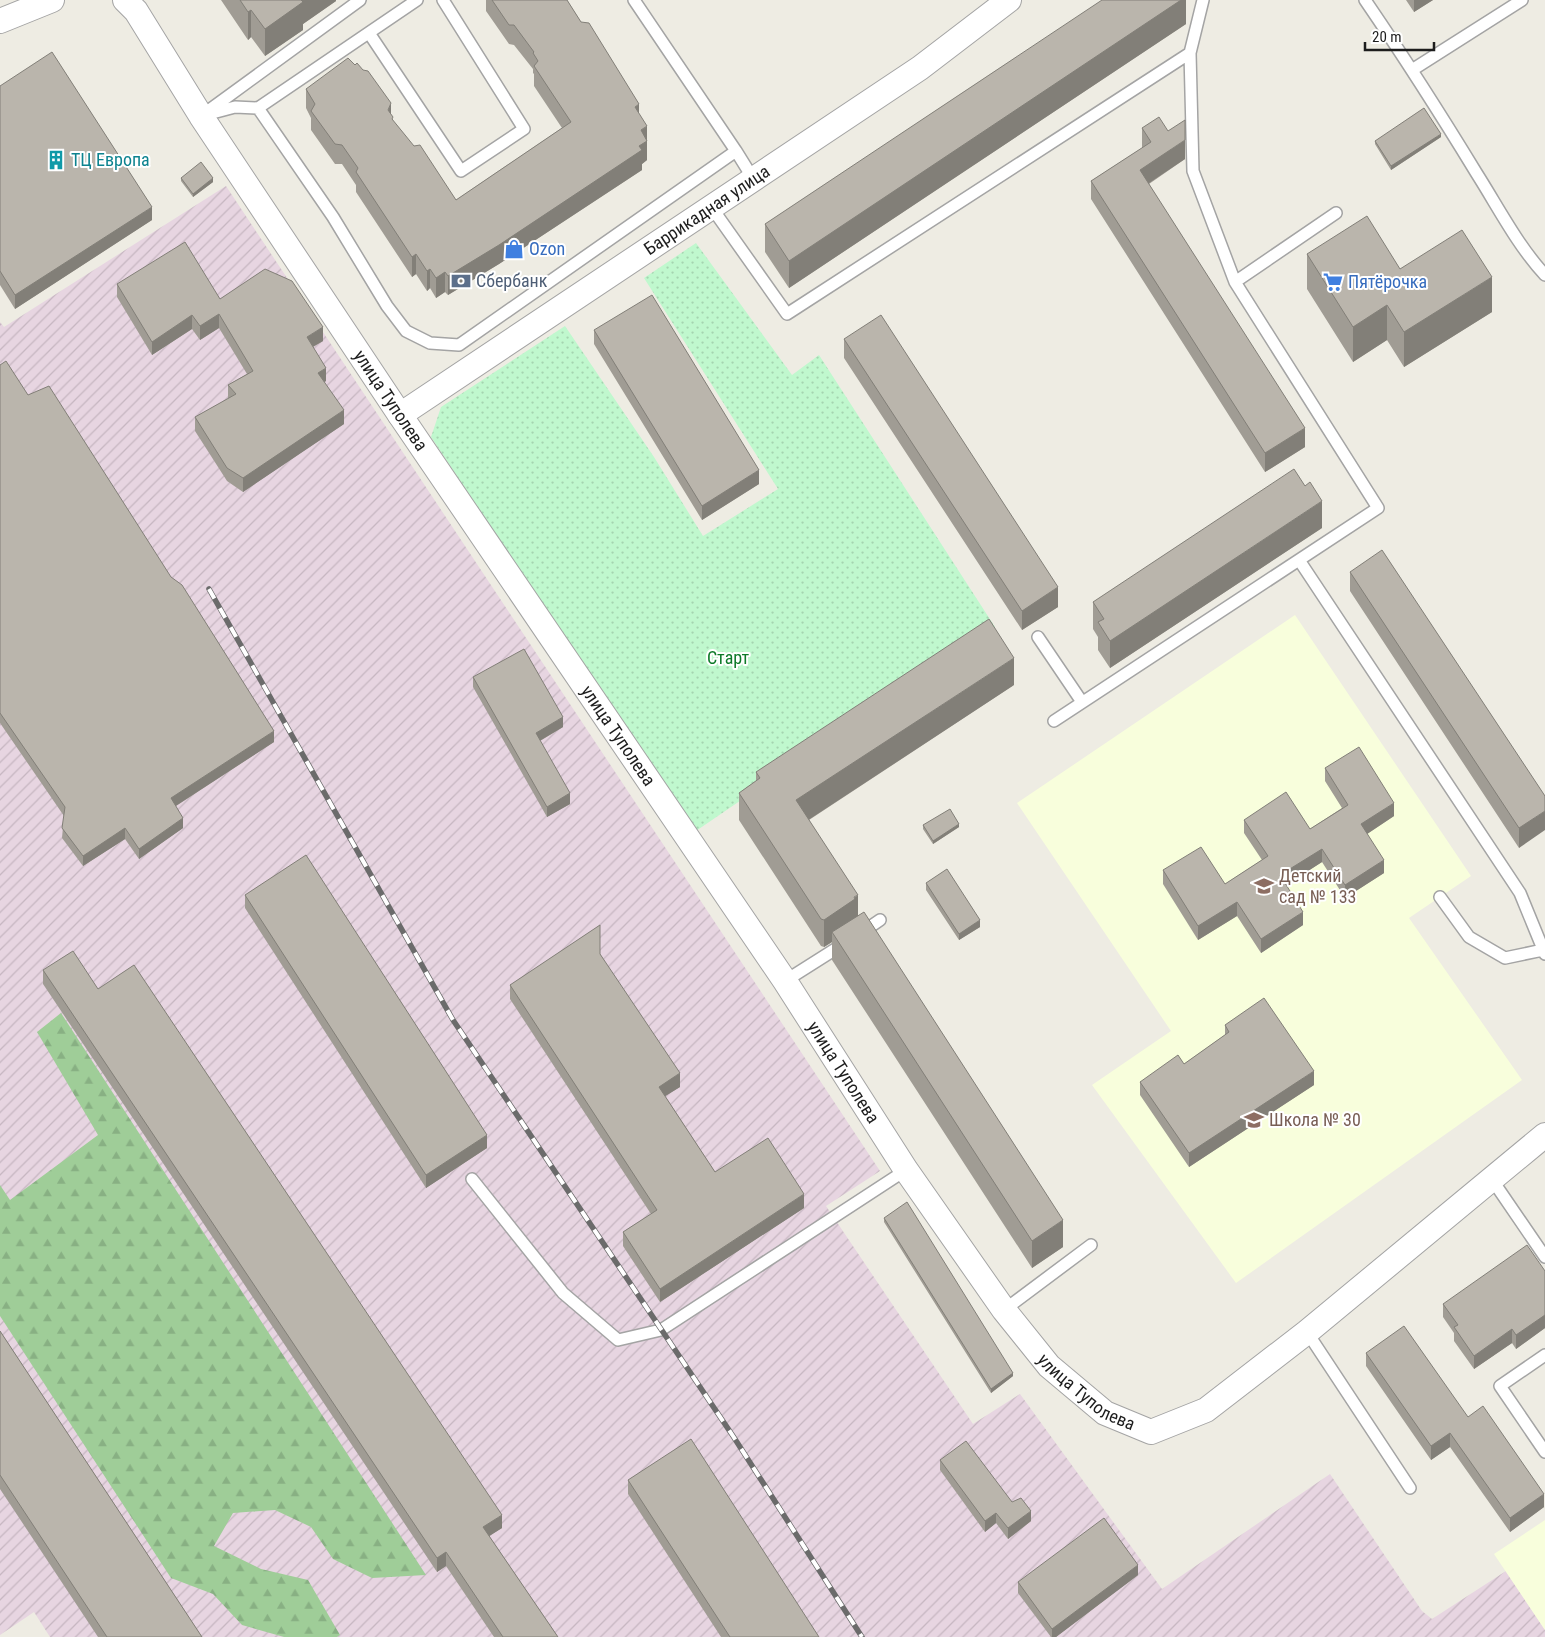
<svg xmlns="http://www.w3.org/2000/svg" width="1545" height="1637" font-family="'Roboto Condensed',sans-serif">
  <defs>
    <pattern id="industrial-furrows" width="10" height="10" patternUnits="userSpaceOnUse" patternTransform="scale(1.25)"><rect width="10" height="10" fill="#e7d5e1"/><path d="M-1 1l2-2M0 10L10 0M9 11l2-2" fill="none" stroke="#c6b6c1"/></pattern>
    <pattern id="forest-firs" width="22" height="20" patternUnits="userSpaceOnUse" patternTransform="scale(1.25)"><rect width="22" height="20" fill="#9fcd98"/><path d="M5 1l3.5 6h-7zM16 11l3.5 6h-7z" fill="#88b083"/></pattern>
    <pattern id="park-dots" width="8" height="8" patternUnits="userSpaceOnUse" patternTransform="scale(1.25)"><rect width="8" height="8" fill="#c0f8ce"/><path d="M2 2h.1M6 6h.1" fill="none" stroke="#a5d4b0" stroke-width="1.8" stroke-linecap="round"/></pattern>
  </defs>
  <rect width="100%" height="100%" fill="#eeece3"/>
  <!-- industrial -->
  <path fill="url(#industrial-furrows)" d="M226,186L880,1171L826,1206L973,1424L1020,1394L1162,1589L1330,1474L1422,1611L1432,1619L1506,1571L1545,1630V1637H50L34,1612L0,1635V322L4,327Z"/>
  <!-- education -->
  <path fill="#f8fedc" d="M1295,615L1471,876L1409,918L1522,1080L1236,1283L1092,1085L1171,1031L1017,803Z
    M1545,1520V1630L1494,1554Z"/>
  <!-- forest -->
  <path fill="url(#forest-firs)" d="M61,1013L426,1575L372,1578L333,1559L311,1527L275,1510L233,1513L214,1546L261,1569L308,1580L340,1635L337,1637H284L242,1625L213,1594L171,1578L0,1316V1185L10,1200L98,1135L37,1032Z"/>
  <!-- park -->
  <path fill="url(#park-dots)" d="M696,243L792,375L819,355L995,627L693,833L431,437L441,407L565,326L654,457L703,536L778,489L644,278Z"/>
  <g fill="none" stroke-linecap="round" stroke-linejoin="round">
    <defs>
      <path id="service" d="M634,0L736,151
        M1365,0C1404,57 1441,115 1477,174C1498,207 1518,246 1545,275
        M369,33L461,171L524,129L443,0
        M1412,70L1522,0
        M258,108L417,0
        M208,111L360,0
        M201,116L235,107L258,108L333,217L387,306L406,331L430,343L459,345L736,151L754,180
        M712,208L787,314L1190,53
        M1235,282L1336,213
        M1299,560L1520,893L1545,954
        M1038,637L1082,702
        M1054,721L1378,508L1235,282L1193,171L1190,53L1203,0
        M1440,897L1469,937L1505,958L1543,950
        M861,933L880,920
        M785,981L845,943
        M1491,1178L1545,1257
        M472,1179L563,1293L618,1340L661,1330L906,1170
        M1004,1310L1091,1245
        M1307,1332L1410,1488
        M1545,1355L1500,1386L1545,1452"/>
      <g id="minor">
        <path id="s1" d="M125,0L136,11L201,116L400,415L785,981L906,1170L1004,1310L1049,1366L1105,1413L1151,1432L1206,1410L1307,1332L1545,1135"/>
        <path d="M0,21L52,0"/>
        <path id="s2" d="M400,415L920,68L1009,0"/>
      </g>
    </defs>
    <!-- service casing -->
    <use href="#service" stroke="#a4a4a4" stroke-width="14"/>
    <!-- minor casing -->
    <use href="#minor" stroke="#a4a4a4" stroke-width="26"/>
    <!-- service -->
    <use href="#service" stroke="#fff" stroke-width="11"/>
    <!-- minor -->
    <use href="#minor" stroke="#fff" stroke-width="24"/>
    <defs>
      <path id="rail" d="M209,589L453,1020L733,1436L862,1637"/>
    </defs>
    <!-- rail casing -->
    <use href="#rail" stroke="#6b6b6b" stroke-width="5.5"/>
    <!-- rail -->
    <use href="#rail" stroke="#fff" stroke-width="4" stroke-dasharray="11" stroke-linecap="butt"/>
  </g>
  <!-- wall -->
  <path fill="#a09c94" d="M221,0H336V1L303,24V30L265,56L251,37L248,40Z
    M486,0H567L639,115L647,139V160L642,164V170L499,264L448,295L445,292L436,298L430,288L427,291L416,274L412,277L356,192V185L342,164H335L311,130V118L306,108V89L391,115L393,121L456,200L562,128L534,86V74L533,73V69L514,45L509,44L486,11Z
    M1181,0H1186V24L789,288L765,252V224Z
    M1406,0H1433L1414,12Z
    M0,86L152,220L15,309L0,285Z
    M1142,128L1185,159L1149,184L1305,447L1265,472L1091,199V181L1142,148Z
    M1441,137L1391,170L1375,144V141Z
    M181,178L213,182L193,197L181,181Z
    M1307,254L1400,269L1492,312L1404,367L1387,340L1353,362L1307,289Z
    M117,284L220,299L323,341L313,347L326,381L324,382L344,424L243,492L227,481L195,431V417L228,399V385L247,374L219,328L200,340L192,329L152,355L117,297Z
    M594,330L759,484L702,520L594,344Z
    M844,339L1058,607L1022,630L844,358Z
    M0,365L28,395L274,742L176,806L183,828L139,859L125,839L83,866L62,838L64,816L0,723Z
    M1322,528L1110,668L1098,650V637L1093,629V602Z
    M1350,572L1545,796L1519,848L1350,591Z
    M473,677L563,727L540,741L570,804L547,817L473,687Z
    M1014,685L809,820L858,916L1063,1247L1032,1268L832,960V942L824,947L821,946L739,820V793L756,781V772Z
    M1325,768L1394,816L1367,834L1384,873L1345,898L1322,862L1286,885L1303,925L1261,953L1237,916L1198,940L1163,884V870L1225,884L1262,860L1244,833V820L1310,829L1342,808L1325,781Z
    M923,825L959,827L933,844L923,829Z
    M926,883L980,927L959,940L926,890Z
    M245,895L487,1148L426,1188L245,908Z
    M600,954L680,1087L665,1096L715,1172L804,1208L660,1302L623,1246V1232L651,1214L510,999V985Z
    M43,970L98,989L502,1528L489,1536L558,1637H494L446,1566L437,1572L43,984Z
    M1225,1025L1314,1085L1189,1167L1140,1095V1082L1184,1064L1225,1035Z
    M884,1218L1013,1376L991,1393L884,1222Z
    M1545,1271V1328L1516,1349L1512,1343L1474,1369L1454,1341V1333L1443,1317V1304Z
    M0,1331L202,1637H98L0,1489Z
    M1366,1353L1468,1417L1544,1507L1510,1532L1450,1447L1431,1460L1366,1366Z
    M940,1460L1012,1502L1031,1521L1008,1539L996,1523L985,1532L940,1470Z
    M628,1480L819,1637H721L628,1494Z
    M1138,1575L1056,1637H1051L1018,1593V1582Z"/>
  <!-- shaded-wall -->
  <path fill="#827f78" d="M300,0H336V1L303,24V30L265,56V29Z
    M1181,0H1186V24L789,288V261Z
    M1414,0H1433L1414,12Z
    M251,10V37L248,40V12Z
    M391,103V123L388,110Z
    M639,104V124L635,107Z
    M647,126V160L642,164V170L499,264L448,295V276Z
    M1441,134V137L1391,170V166Z
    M1185,140V159L1140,189V170Z
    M213,178V182L193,197V194Z
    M152,207V220L15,309V295Z
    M416,254V274L412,277V257Z
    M430,269V288L427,291V271Z
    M445,272V292L436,298V278Z
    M1492,277V312L1404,367V332Z
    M1387,305V340L1353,362V327Z
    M219,314V328L200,340V326Z
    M192,315V329L152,355V342Z
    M323,327V341L307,350V337Z
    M326,368V381L318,386V373Z
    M344,410V424L243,492V478Z
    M1305,428V447L1265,472V453Z
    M759,470V484L702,520V506Z
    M1322,501V528L1110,668V641Z
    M1058,587V607L1022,630V611Z
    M1014,658V685L796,828V800Z
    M563,717V727L536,743V733Z
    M274,731V742L171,809V798Z
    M570,793V804L547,817V807Z
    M1394,803V816L1361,838V824Z
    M1545,811V830L1519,848V828Z
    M183,818V828L139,859V849Z
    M959,824V827L933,844V841Z
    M125,828V839L83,866V856Z
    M1322,849V862L1280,889V875Z
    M1384,860V873L1345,898V885Z
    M858,895V922L832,932V942L824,947V920Z
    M1237,902V916L1198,940V926Z
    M1303,912V925L1261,953V939Z
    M980,920V927L959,940V934Z
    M1314,1071V1085L1189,1167V1153Z
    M680,1073V1087L659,1100V1087Z
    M487,1135V1148L426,1188V1175Z
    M804,1194V1208L660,1302V1289Z
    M1063,1220V1247L1032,1268V1241Z
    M1545,1315V1328L1516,1349V1335Z
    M1512,1329V1343L1474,1369V1356Z
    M1013,1373V1376L991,1393V1389Z
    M1450,1433V1447L1431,1460V1446Z
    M1544,1494V1507L1510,1532V1518Z
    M1031,1511V1521L1008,1539V1528Z
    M996,1513V1523L985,1532V1521Z
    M502,1515V1528L483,1540V1527Z
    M446,1552V1566L437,1572V1558Z
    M1138,1565V1575L1056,1637H1052V1629Z"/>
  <!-- building -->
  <path fill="#bab5ac" stroke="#827f78" d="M240,0H301L303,2L265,29L251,10L248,12Z
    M492,0H567L581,22L589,23L639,104L635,107L647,126L641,130L647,141L639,146L642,150L499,245L448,276L445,272L436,278L430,269L427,271L416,254L412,257L356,172L358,168L342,145L335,144L311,111L315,104L306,89L348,58L355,65L357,63L363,70L368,71L391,103L388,110L393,117L392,119L414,146L420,145L456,200L571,122L534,66L538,61L533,53L534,52L514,25H509Z
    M1102,0H1181L789,261L765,224Z
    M52,52L152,207L15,295L0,271V86Z
    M1424,108L1441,134L1391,166L1375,141Z
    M1159,117L1168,131L1185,120V140L1140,170L1305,428L1265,453L1091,181L1151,142L1142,128Z
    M201,162L213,178L193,194L181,178Z
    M1367,216L1400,269L1462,230L1492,277L1404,332L1387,305L1353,327L1307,254Z
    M185,242L220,299L265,269L292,281L323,327L307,337L326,368L318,373L344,410L243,478L227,468L195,417L236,394L228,385L253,371L219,314L200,326L192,315L152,342L117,284Z
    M652,295L759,470L702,506L594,330Z
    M881,315L1058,587L1022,611L844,339Z
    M6,361L28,395L49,386L171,577L182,585L274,731L171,798L183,818L139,849L125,828L83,856L62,828L65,807L0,713V365Z
    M1294,469L1305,486L1310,482L1322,501L1110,641L1098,622L1104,619L1093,602Z
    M1382,550L1545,796V811L1519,828L1350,572Z
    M989,619L1014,658L796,800L858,895L854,897L855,899L824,920L821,919L739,793L760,778L756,772Z
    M524,649L563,717L536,733L570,793L547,807L473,677Z
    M1359,747L1394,803L1361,824L1384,860L1345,885L1322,849L1280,875L1303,912L1261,939L1237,902L1198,926L1163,870L1201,847L1225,884L1268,856L1244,820L1286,792L1310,829L1348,805L1325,768Z
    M950,809L959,824L933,841L923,825Z
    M306,855L487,1135L426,1175L245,895Z
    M947,869L980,920L959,934L926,883Z
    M864,912L1063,1220L1032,1241L832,932Z
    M600,925V954L680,1073L659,1087L715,1172L768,1138L804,1194L660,1289L623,1232L657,1210L510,985Z
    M73,951L98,989L134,965L502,1515L483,1527L558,1637H503L446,1552L437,1558L43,970Z
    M1264,998L1314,1071L1189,1153L1140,1082L1178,1055L1184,1064L1229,1032L1225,1025Z
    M907,1202L1013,1373L991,1389L884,1218Z
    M1527,1245L1545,1271V1315L1516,1335L1512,1329L1474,1356L1454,1327L1458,1325L1443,1304Z
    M1404,1326L1468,1417L1483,1406L1544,1494L1510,1518L1450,1433L1431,1446L1366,1353Z
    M0,1331L202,1637H107L0,1475Z
    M691,1439L819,1637H730L628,1480Z
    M966,1441L1012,1502L1021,1498L1031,1511L1008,1528L996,1513L985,1521L940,1460Z
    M1104,1518L1138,1565L1052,1629L1018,1582Z"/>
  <!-- icons -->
  <defs>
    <symbol id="building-bare" viewBox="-9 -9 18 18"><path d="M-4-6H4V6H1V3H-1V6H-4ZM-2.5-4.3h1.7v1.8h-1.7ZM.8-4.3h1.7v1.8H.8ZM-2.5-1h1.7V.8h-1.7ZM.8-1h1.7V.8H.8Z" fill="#0f9aa8" stroke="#fff" stroke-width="2.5" paint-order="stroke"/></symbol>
    <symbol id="shop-bare" viewBox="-9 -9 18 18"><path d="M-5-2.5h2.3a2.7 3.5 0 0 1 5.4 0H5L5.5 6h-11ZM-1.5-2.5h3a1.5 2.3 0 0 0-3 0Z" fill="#3f7fe0" stroke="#fff" stroke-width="2.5" paint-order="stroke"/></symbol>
    <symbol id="bank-bare" viewBox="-9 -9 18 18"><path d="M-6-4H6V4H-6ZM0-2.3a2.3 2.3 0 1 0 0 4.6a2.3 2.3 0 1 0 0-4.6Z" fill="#5c6f8a" stroke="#fff" stroke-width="2.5" paint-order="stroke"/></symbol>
    <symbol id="supermarket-bare" viewBox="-9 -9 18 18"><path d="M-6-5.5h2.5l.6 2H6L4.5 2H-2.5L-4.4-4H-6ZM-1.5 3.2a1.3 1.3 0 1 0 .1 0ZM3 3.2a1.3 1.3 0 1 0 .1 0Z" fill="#3f7fe0" stroke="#fff" stroke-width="2.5" paint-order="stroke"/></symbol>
    <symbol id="school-bare" viewBox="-9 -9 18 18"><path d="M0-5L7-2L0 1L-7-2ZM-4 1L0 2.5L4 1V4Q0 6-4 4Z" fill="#8d6e63" stroke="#fff" stroke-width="2.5" paint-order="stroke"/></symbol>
  </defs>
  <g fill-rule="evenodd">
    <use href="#building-bare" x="42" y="146" width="28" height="28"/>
    <use href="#shop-bare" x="500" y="235" width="28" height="28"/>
    <use href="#bank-bare" x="447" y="267" width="28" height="28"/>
    <use href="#supermarket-bare" x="1319" y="268" width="28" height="28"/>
    <use href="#school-bare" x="1250" y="872" width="28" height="28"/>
    <use href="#school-bare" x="1240" y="1106" width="28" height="28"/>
  </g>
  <g text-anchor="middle" stroke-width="4" stroke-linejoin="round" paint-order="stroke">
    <!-- culture labels -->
    <g font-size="18" fill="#0d838f" stroke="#fff" text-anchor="start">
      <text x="71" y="166">ТЦ Европа</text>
    </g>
    <!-- street labels -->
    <g font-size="18" fill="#1d1d1d" stroke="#fff">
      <text dy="6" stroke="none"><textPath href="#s2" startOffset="369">Баррикадная улица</textPath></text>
      <text dy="6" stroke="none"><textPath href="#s1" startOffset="481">улица Туполева</textPath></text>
      <text dy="6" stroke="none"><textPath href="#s1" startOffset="886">улица Туполева</textPath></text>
      <text dy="6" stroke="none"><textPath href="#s1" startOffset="1291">улица Туполева</textPath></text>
      <text dy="6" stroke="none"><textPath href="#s1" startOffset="1696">улица Туполева</textPath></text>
    </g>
    <!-- shop labels -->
    <g font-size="18" fill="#366cbe" stroke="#fff" text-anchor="start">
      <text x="529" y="255">Ozon</text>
      <text x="1348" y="288">Пятёрочка</text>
    </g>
    <!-- service labels -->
    <g font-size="18" fill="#4e5e75" stroke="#fff" text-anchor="start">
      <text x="476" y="287">Сбербанк</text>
    </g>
    <!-- park labels -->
    <g font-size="18" fill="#0d7928" stroke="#fff">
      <text x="728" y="664">Старт</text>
    </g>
    <!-- education labels -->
    <g font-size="18" fill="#785e54" stroke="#fff" text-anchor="start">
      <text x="1279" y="882">Детский<tspan x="1279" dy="21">сад № 133</tspan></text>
      <text x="1269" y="1126">Школа № 30</text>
    </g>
  </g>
  <!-- scale -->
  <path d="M1365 42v8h69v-8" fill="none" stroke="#1d1d1d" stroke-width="2.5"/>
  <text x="1372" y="42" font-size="15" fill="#1d1d1d" stroke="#ffffff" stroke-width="4" paint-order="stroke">20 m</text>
</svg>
